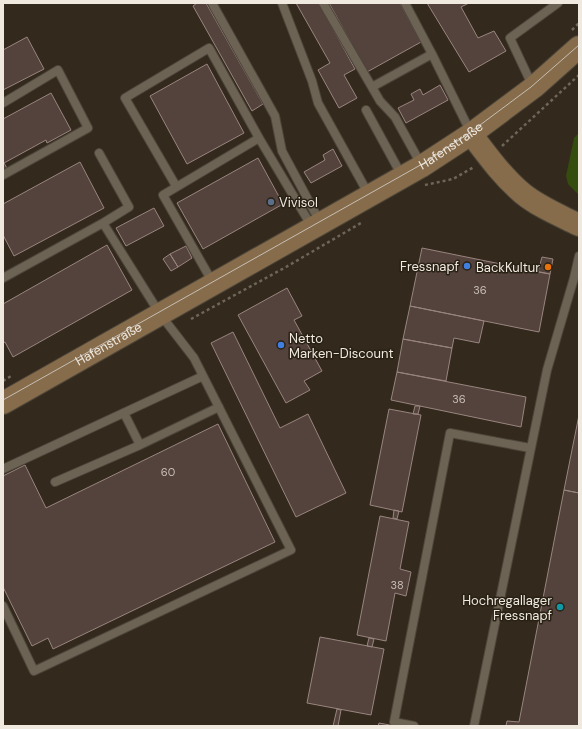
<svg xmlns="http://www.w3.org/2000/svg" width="582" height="729" font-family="'DM Sans',sans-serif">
  <rect width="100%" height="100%" fill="#332a1d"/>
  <!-- green -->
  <path fill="#344c0d" d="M579,133V195L568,184L566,176L574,138Z"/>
  <!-- building -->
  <path fill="#54423d" stroke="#99857f" d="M197,3H206L263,104L252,111L193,6Z
    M296,3H319L355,69L344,75L357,98L339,108L318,70L330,63Z
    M329,3H400L421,42L367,72Z
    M427,3H469L461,7L478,38L494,31L506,51L469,72Z
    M27,37L44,69L3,90V50Z
    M207,64L244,133L187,164L150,96Z
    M440,85L448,100L406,123L398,108L414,100L411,94L420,89L423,95Z
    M51,93L71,130L47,143L46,140L4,163L8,170L3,173V119Z
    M333,149L342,166L311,183L304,172L325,160L323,155Z
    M258,158L283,204L203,249L177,203Z
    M80,162L104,208L14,256L3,235V204Z
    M154,208L164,226L126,246L116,228Z
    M107,245L132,290L13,357L5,342L3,343V304Z
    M186,246L192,258L178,267L170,254Z
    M422,248L550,274L539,332L410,306Z
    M170,254L178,267L171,271L163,259Z
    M542,257L553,259L550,274L538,272Z
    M287,288L302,316L294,320L322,371L304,381L310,390L286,403L238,315Z
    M410,306L484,321L479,343L454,338L452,348L403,339Z
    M233,332L280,428L308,414L346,493L296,517L211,343Z
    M403,339L452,348L446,381L397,372Z
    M397,372L526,397L521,427L391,400Z
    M415,406H420L418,414H413Z
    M389,409L421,415L402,512L370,505Z
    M579,415V493L564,490Z
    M218,424L275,542L53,649L48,638L32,646L3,587V476L25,465L46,508Z
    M564,490L579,493V726H506L507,721L519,722Z
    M394,510L399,511L397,519L393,518Z
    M380,516L409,522L400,569L411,572L406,596L395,593L386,641L357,635Z
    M320,637L384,649L371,715L307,703Z
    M369,638L374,639L372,647L367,646Z
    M337,709L341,710L338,726H333Z
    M379,723L395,726H378Z"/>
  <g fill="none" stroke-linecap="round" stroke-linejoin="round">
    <defs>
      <path id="lane" d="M212,3L275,116L282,151L320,222
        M282,3L312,81L318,103L369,195
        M323,3L380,101L395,117L422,166
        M405,3L432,54L471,133
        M372,87L432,54
        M533,87L510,38L558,3
        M3,103L58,70L88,128L3,175
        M366,110L402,176
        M176,186L125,98L209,48L259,138
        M3,278L103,223
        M213,283L163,195L259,138L312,227
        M124,413L140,445L219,407
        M3,469L203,376
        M55,482L140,445
        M3,606L34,671L291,550L194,358L160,314L103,223L129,207L99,153
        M414,726L394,722L450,433L530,448
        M474,726L547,370L574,278L579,256"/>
      <g id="secondary">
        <path d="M471,134C487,155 502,176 522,193C539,207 559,215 579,225"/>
        <path id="s1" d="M3,403L422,166L471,134L534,87L579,47"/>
      </g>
    </defs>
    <!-- lane casing -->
    <use href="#lane" stroke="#4d463a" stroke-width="10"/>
    <!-- secondary casing -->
    <use href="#secondary" stroke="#4d463a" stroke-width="24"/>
    <!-- path -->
    <path stroke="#6e665a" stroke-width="2.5" stroke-dasharray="3 3" stroke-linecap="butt" d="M572,30L579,23
      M502,146L579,75
      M425,185L453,179L474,167
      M191,319L286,267L361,223
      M3,381L11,376"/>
    <!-- lane -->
    <use href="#lane" stroke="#6d6354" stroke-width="8"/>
    <!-- secondary -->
    <use href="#secondary" stroke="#876c4b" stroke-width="22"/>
    <!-- tram -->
    <path stroke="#c5bfb5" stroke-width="1" id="s2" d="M3,400L424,163L468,134L531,87L579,45"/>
  </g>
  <!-- markers -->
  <circle fill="#5c6f8a" stroke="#292114" stroke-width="1.5" cx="271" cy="202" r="4"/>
  <g fill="#3f7fe0" stroke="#292114" stroke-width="1.5">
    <circle cx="467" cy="266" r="4"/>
    <circle cx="281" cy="345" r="4"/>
  </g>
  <circle fill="#e8710a" stroke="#292114" stroke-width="1.5" cx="548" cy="267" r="4"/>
  <circle fill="#0f9aa8" stroke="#292114" stroke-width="1.5" cx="560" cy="607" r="4"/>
  <g text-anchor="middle" stroke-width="3" stroke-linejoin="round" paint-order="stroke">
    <!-- number labels -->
    <g font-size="11" fill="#c8bfb7">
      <text x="480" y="294">36</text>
      <text x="459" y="403">36</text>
      <text x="168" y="476">60</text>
      <text x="397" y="589">38</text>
    </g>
    <!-- street labels -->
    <g font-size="13" fill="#efe9e0" stroke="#292114">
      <text dy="5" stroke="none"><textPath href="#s2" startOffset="515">Hafenstraße</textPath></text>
      <text dy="5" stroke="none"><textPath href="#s1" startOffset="121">Hafenstraße</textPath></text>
    </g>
    <!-- poi labels -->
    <g font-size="13" fill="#efe9e0" stroke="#292114" text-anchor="end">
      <text x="279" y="207" text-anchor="start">Vivisol</text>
      <text x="459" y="271">Fressnapf</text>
      <text x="540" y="272">BackKultur</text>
      <text x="289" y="343" text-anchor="start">Netto<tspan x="289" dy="15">Marken-Discount</tspan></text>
      <text x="552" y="605">Hochregallager<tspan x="552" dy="15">Fressnapf</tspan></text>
    </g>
  </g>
  <!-- border -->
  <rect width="582" height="729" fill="none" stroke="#efe9e0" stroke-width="8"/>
</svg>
